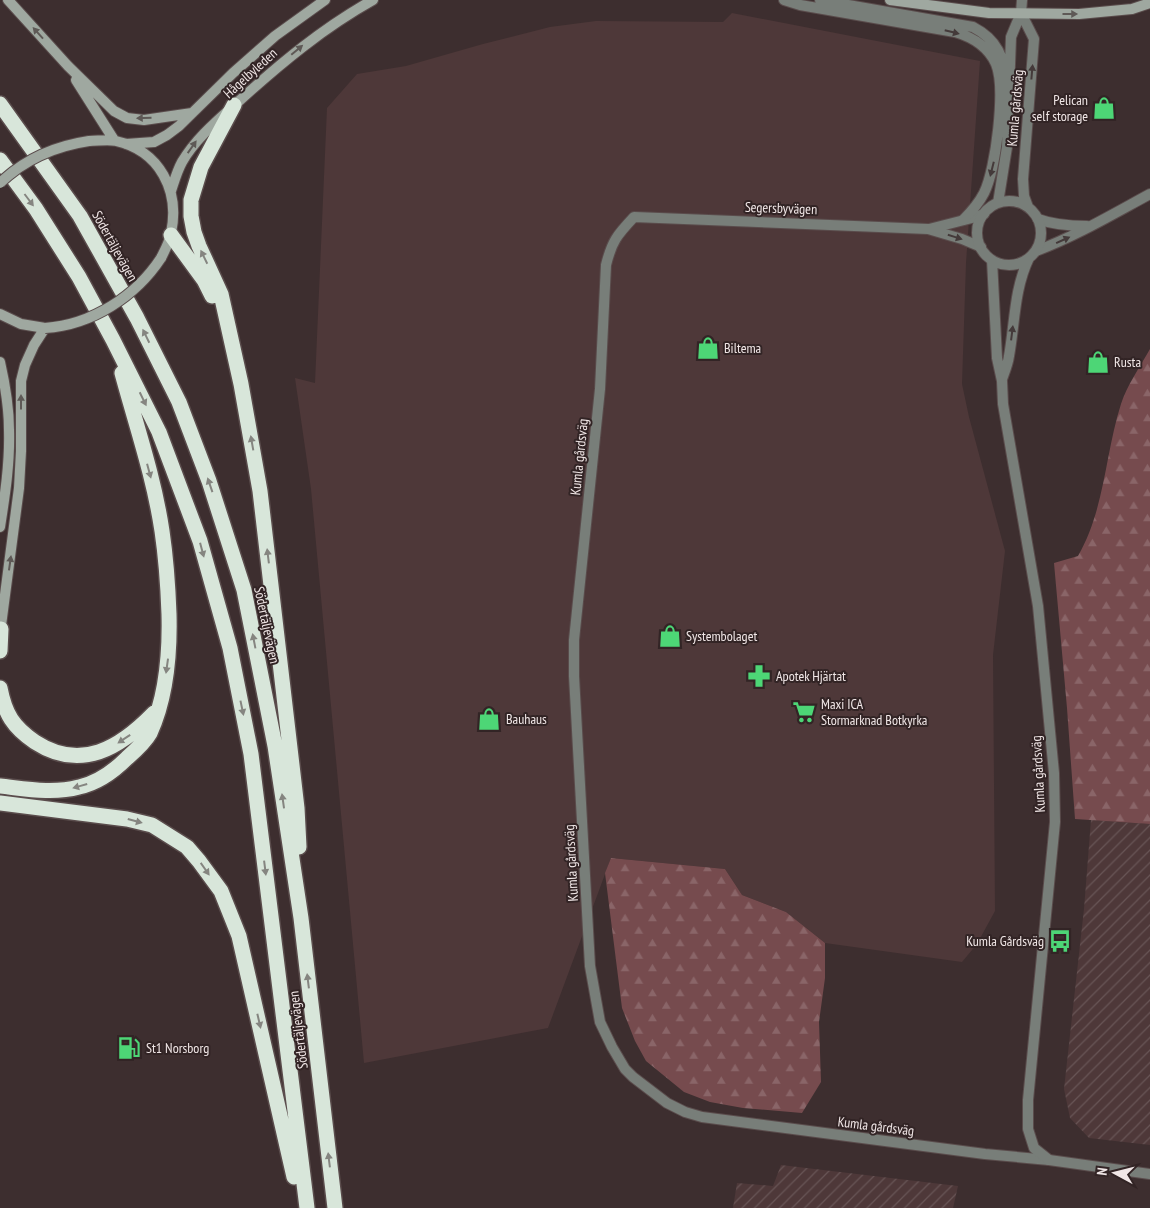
<svg xmlns="http://www.w3.org/2000/svg" width="1150" height="1208" font-family="'PT Sans Narrow',sans-serif">
  <defs>
    <pattern id="industrial-furrows" width="10" height="10" patternUnits="userSpaceOnUse" patternTransform="scale(1.25)"><rect width="10" height="10" fill="#4e3839"/><path d="M-1 1l2-2M0 10L10 0M9 11l2-2" fill="none" stroke="#685556"/></pattern>
    <pattern id="forest-firs" width="22" height="20" patternUnits="userSpaceOnUse" patternTransform="scale(1.25)"><rect width="22" height="20" fill="#764b4e"/><path d="M5 1l3.5 6h-7zM16 11l3.5 6h-7z" fill="#8a6568"/></pattern>
  </defs>
  <rect width="100%" height="100%" fill="#3d2e2f"/>
  <!-- built -->
  <path fill="#4e3839" d="M732,13L980,61L966,263L962,384L969,417L1005,551L993,655L995,911L977,944L962,962L825,943L786,912L742,895L725,869L611,858L548,1028L364,1063L311,489L295,378L315,383L327,108L357,74L406,66L483,44L550,27L596,21L723,22Z"/>
  <!-- industrial -->
  <path fill="url(#industrial-furrows)" d="M1091,820L1150,824V1145L1089,1138L1070,1118L1064,1089L1084,909Z
    M781,1165L958,1186L953,1208H733L737,1183L773,1186Z"/>
  <!-- forest -->
  <path fill="url(#forest-firs)" d="M1150,349V824L1075,819L1067,708L1054,563L1078,556C1105,509 1105,454 1121,404C1126,387 1141,365 1150,349Z
    M611,858L725,869L742,895L786,912L825,943V978L819,1022L821,1082L802,1113L743,1108L710,1102L684,1092L646,1061L635,1041L622,1008L605,873Z"/>
  <g fill="none" stroke-linecap="round" stroke-linejoin="round">
    <defs>
      <path id="minor" d="M1038,219C1054,225 1069,226 1087,226
        M929,229L972,218L984,214
        M981,247L962,239L928,229L659,218L634,217C617,235 612,241 606,265L600,389L574,640V676L590,966L600,1022L612,1047L625,1069L633,1077L667,1103L685,1112L702,1117L985,1154L1049,1160
        M1036,251C1076,236 1113,214 1150,194"/>
      <path id="tertiary" d="M784,0L800,5L955,32C972,37 988,46 996,64C1006,88 996,169 984,193C979,203 971,212 963,220
        M820,0L973,27C998,40 1003,57 1008,83
        M1021,13L1034,39L1023,179L1024,196L1028,207
        M977 233a32 32 0 1 1 64 0a32 32 0 1 1-64 0Z
        M998,203L1007,147L1011,37L1021,13L1022,0
        M992,260L997,358L1002,381L1003,404L1038,606L1054,773L1055,822L1028,1100V1129L1034,1148L1049,1160L1150,1174
        M1002,379C1005,371 1008,364 1009,356C1015,323 1014,289 1029,258"/>
      <path id="secondary" d="M8,0L68,66L114,111L127,118L144,120L192,113
        M890,0L989,13L1079,14L1132,9L1150,3
        M76,80L114,140
        M89,141C98,141 108,139 116,141C160,151 180,191 171,233C170,241 165,250 161,258
        M126,144L154,142L167,135L179,126L233,73L275,36L325,0
        M171,191C174,182 177,171 182,162C196,138 218,120 239,101C281,63 323,28 373,0
        M0,314L21,324L45,328L34,345L25,365L21,381V451L19,488L0,633
        M0,362C5,384 9,407 9,430C10,463 5,495 0,527"/>
      <path id="motorway" d="M0,104L80,216L137,318L179,402L209,481L244,590L275,746L301,918L335,1208
        M234,105L201,167L191,200V216L194,232L199,246L221,294L241,384L260,491L297,808L299,847
        M0,160L36,209L79,277L113,340L159,432L200,541L230,648L251,754L307,1208
        M171,235L204,280L212,296
        M0,651L1,629
        M0,688C5,714 13,727 35,742C81,772 120,748 154,713
        M0,786C27,789 53,794 79,787C98,783 114,771 127,758C135,751 145,742 150,733C167,696 170,653 169,614C168,586 166,558 162,531C154,477 136,425 122,373
        M0,803L127,819L152,825L187,847L199,861L221,891L239,936L294,1177"/>
    </defs>
    <!-- minor casing -->
    <use href="#minor" stroke="#5a4c4c" stroke-width="12"/>
    <!-- tertiary casing -->
    <use href="#tertiary" stroke="#5a4c4c" stroke-width="12"/>
    <!-- secondary casing -->
    <use href="#secondary" stroke="#5a4c4c" stroke-width="12"/>
    <!-- motorway casing -->
    <use href="#motorway" stroke="#5a4c4c" stroke-width="18"/>
    <!-- minor -->
    <use href="#minor" stroke="#787e79" stroke-width="10"/>
    <!-- tertiary -->
    <use href="#tertiary" stroke="#787e79" stroke-width="10"/>
    <!-- secondary -->
    <use href="#secondary" stroke="#9fa8a0" stroke-width="10"/>
    <!-- motorway -->
    <use href="#motorway" stroke="#d8e6da" stroke-width="15"/>
    <defs>
      <path id="secondary-bridge" d="M0,183C25,159 55,146 89,141
        M45,328C92,325 136,296 161,258"/>
    </defs>
    <!-- secondary-bridge casing -->
    <use href="#secondary-bridge" stroke="#5a4c4c" stroke-width="12" stroke-linecap="butt"/>
    <!-- secondary-bridge -->
    <use href="#secondary-bridge" stroke="#9fa8a0" stroke-width="10"/>
  </g>
  <!-- one-way arrows -->
  <defs><path id="oneway-solid" d="M-6-.8H1V-3.2L6.5 0L1 3.2V.8H-6Z" transform="scale(1.25)"/></defs>
  <g fill="#5e5956">
    <use href="#oneway-solid" transform="translate(1070 14)"/>
    <use href="#oneway-solid" transform="translate(38 33) rotate(-132)"/>
    <use href="#oneway-solid" transform="translate(297 50) rotate(-40)"/>
    <use href="#oneway-solid" transform="translate(144 118) rotate(179)"/>
    <use href="#oneway-solid" transform="translate(192 147) rotate(-55)"/>
    <use href="#oneway-solid" transform="translate(21 402) rotate(-90)"/>
    <use href="#oneway-solid" transform="translate(10 563) rotate(-82)"/>
  </g>
  <g fill="#443a3a">
    <use href="#oneway-solid" transform="translate(952 32) rotate(14)"/>
    <use href="#oneway-solid" transform="translate(1032 72) rotate(-85)"/>
    <use href="#oneway-solid" transform="translate(992 169) rotate(104)"/>
    <use href="#oneway-solid" transform="translate(955 237) rotate(17)"/>
    <use href="#oneway-solid" transform="translate(1063 240) rotate(-24)"/>
    <use href="#oneway-solid" transform="translate(1012 333) rotate(-83)"/>
  </g>
  <g fill="#858580">
    <use href="#oneway-solid" transform="translate(29 200) rotate(53)"/>
    <use href="#oneway-solid" transform="translate(204 257) rotate(-116)"/>
    <use href="#oneway-solid" transform="translate(146 336) rotate(-116)"/>
    <use href="#oneway-solid" transform="translate(143 399) rotate(64)"/>
    <use href="#oneway-solid" transform="translate(252 443) rotate(-100)"/>
    <use href="#oneway-solid" transform="translate(149 471) rotate(75)"/>
    <use href="#oneway-solid" transform="translate(210 485) rotate(-109)"/>
    <use href="#oneway-solid" transform="translate(202 550) rotate(75)"/>
    <use href="#oneway-solid" transform="translate(268 556) rotate(-97)"/>
    <use href="#oneway-solid" transform="translate(254 641) rotate(-101)"/>
    <use href="#oneway-solid" transform="translate(167 666) rotate(98)"/>
    <use href="#oneway-solid" transform="translate(242 708) rotate(78)"/>
    <use href="#oneway-solid" transform="translate(124 739) rotate(146)"/>
    <use href="#oneway-solid" transform="translate(80 786) rotate(164)"/>
    <use href="#oneway-solid" transform="translate(283 801) rotate(-98)"/>
    <use href="#oneway-solid" transform="translate(135 821) rotate(15)"/>
    <use href="#oneway-solid" transform="translate(265 868) rotate(83)"/>
    <use href="#oneway-solid" transform="translate(205 869) rotate(55)"/>
    <use href="#oneway-solid" transform="translate(308 981) rotate(-97)"/>
    <use href="#oneway-solid" transform="translate(259 1021) rotate(77)"/>
    <use href="#oneway-solid" transform="translate(329 1160) rotate(-97)"/>
  </g>
  <!-- icons -->
  <defs>
    <symbol id="shop-bare" viewBox="-9 -9 18 18"><path d="M-5-2.5h2.3a2.7 3.5 0 0 1 5.4 0H5L5.5 6h-11ZM-1.5-2.5h3a1.5 2.3 0 0 0-3 0Z" fill="#4dd676" stroke="#322425" stroke-width="2.5" paint-order="stroke"/></symbol>
    <symbol id="pharmacy-bare" viewBox="-9 -9 18 18"><path d="M-2-6h4v4h4v4h-4v4h-4v-4h-4v-4h4Z" fill="#4dd676" stroke="#322425" stroke-width="2.5" paint-order="stroke"/></symbol>
    <symbol id="supermarket-bare" viewBox="-9 -9 18 18"><path d="M-6-5.5h2.5l.6 2H6L4.5 2H-2.5L-4.4-4H-6ZM-1.5 3.2a1.3 1.3 0 1 0 .1 0ZM3 3.2a1.3 1.3 0 1 0 .1 0Z" fill="#4dd676" stroke="#322425" stroke-width="2.5" paint-order="stroke"/></symbol>
    <symbol id="bus-bare" viewBox="-9 -9 18 18"><path d="M-5-6H5V4H4V6H2V4H-2V6H-4V4H-5ZM-3.5-4V0h7V-4ZM-3.5 1.2v1.5H-2V1.2ZM2 1.2v1.5H3.5V1.2Z" fill="#4dd676" stroke="#322425" stroke-width="2.5" paint-order="stroke"/></symbol>
    <symbol id="fuel-bare" viewBox="-9 -9 18 18"><path d="M-5.5-6h7V0h2V4h1.3V-2.5L3-4.5l.8-.8L6-3V5H2.5V1h-1V6h-7ZM-4.2-4.7v3.2H.2V-4.7Z" fill="#4dd676" stroke="#322425" stroke-width="2.5" paint-order="stroke"/></symbol>
  </defs>
  <g fill-rule="evenodd">
    <use href="#shop-bare" x="1088" y="92" width="32" height="32"/>
    <use href="#shop-bare" x="692" y="332" width="32" height="32"/>
    <use href="#shop-bare" x="1082" y="346" width="32" height="32"/>
    <use href="#shop-bare" x="654" y="620" width="32" height="32"/>
    <use href="#pharmacy-bare" x="743" y="660" width="32" height="32"/>
    <use href="#supermarket-bare" x="788" y="696" width="32" height="32"/>
    <use href="#shop-bare" x="473" y="703" width="32" height="32"/>
    <use href="#bus-bare" x="1044" y="925" width="32" height="32"/>
    <use href="#fuel-bare" x="113" y="1032" width="32" height="32"/>
  </g>
  <g text-anchor="middle" stroke-width="4" stroke-linejoin="round" paint-order="stroke">
    <!-- street labels -->
    <g font-size="14" fill="#f1e7e7" stroke="#322425">
      <text transform="translate(250 73) rotate(-42)" y="5">Hågelbyleden</text>
      <text transform="translate(1015 108) rotate(-85)" y="5">Kumla gårdsväg</text>
      <text transform="translate(781 208) rotate(2)" y="5">Segersbyvägen</text>
      <text transform="translate(115 246) rotate(61)" y="5">Södertäljevägen</text>
      <text transform="translate(579 457) rotate(-84)" y="5">Kumla gårdsväg</text>
      <text transform="translate(267 625) rotate(78)" y="5">Södertäljevägen</text>
      <text transform="translate(1038 774) rotate(-93)" y="5">Kumla gårdsväg</text>
      <text transform="translate(571 863) rotate(-93)" y="5">Kumla gårdsväg</text>
      <text transform="translate(298 1030) rotate(-97)" y="5">Södertäljevägen</text>
      <text transform="translate(876 1126) rotate(7)" y="5">Kumla gårdsväg</text>
    </g>
    <!-- poi labels -->
    <g font-size="14" fill="#f1e7e7" stroke="#322425" text-anchor="start">
      <text x="1088" y="105" text-anchor="end">Pelican<tspan x="1088" dy="16">self storage</tspan></text>
      <text x="724" y="353">Biltema</text>
      <text x="1114" y="367">Rusta</text>
      <text x="686" y="641">Systembolaget</text>
      <text x="776" y="681">Apotek Hjärtat</text>
      <text x="821" y="709">Maxi ICA<tspan x="821" dy="16">Stormarknad Botkyrka</tspan></text>
      <text x="506" y="724">Bauhaus</text>
      <text x="1044" y="946" text-anchor="end">Kumla Gårdsväg</text>
      <text x="146" y="1053">St1 Norsborg</text>
    </g>
  </g>
  <!-- north arrow -->
  <g transform="translate(1115 1173) rotate(277)" stroke="#322425" stroke-width="4" paint-order="stroke">
  <path d="M0-4L9 19L0 12L-9 19Z" fill="#f1e7e7"/>
  <text y="-8" font-size="14" font-weight="bold" text-anchor="middle" fill="#f1e7e7">N</text>
  </g>
</svg>
